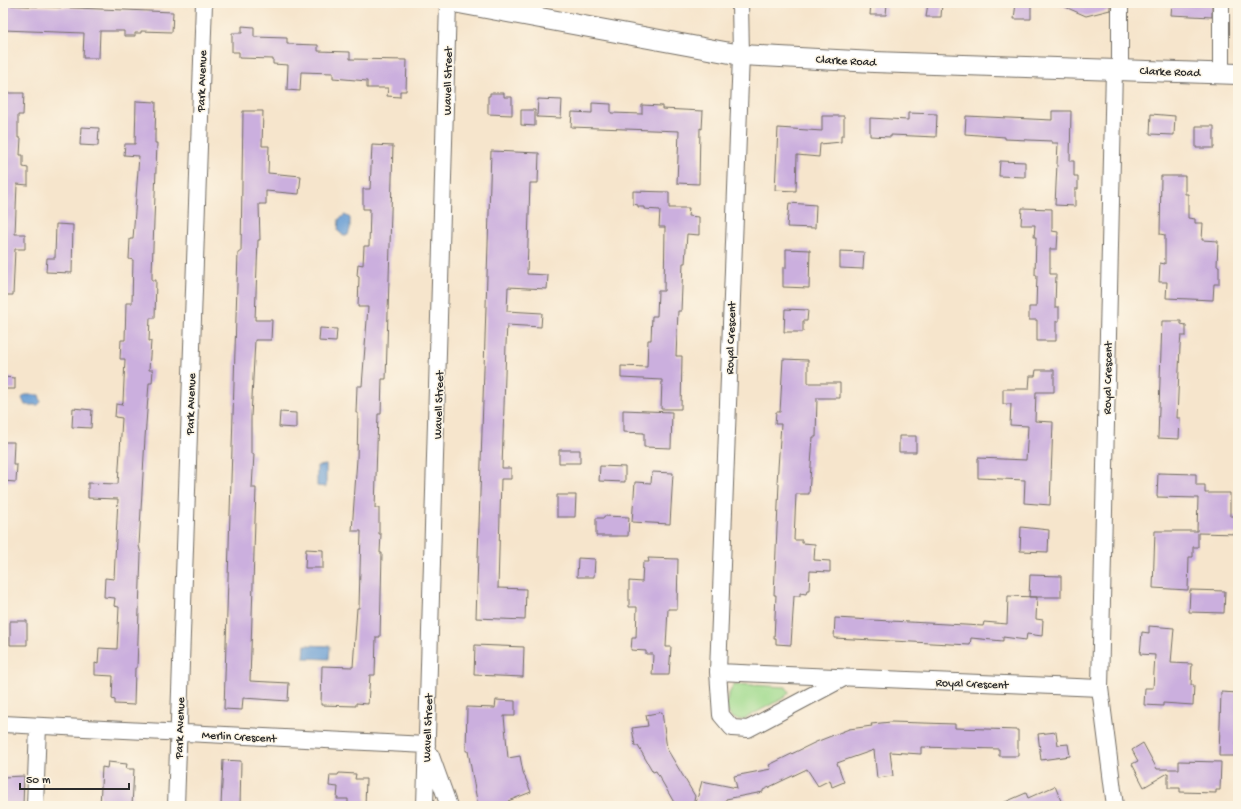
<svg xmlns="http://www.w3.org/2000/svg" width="1241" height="809" font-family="'Gochi Hand',sans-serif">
  <rect width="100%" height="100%" fill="#fcf5e5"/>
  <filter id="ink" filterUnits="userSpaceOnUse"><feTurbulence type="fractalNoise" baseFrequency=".025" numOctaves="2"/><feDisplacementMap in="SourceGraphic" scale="8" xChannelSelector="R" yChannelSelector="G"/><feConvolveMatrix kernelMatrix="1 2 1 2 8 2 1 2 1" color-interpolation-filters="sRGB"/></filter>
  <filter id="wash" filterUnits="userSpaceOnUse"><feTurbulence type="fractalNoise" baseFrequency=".012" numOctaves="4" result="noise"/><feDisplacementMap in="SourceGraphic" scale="16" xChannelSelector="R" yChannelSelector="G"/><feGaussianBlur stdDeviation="0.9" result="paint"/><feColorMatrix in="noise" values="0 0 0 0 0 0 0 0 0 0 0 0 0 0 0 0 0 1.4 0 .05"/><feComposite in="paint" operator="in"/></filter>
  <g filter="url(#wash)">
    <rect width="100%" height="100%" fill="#f6e5cc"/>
    <!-- green -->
    <path fill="#9fda8d" stroke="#65825c" d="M734,684L786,687L789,692L785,697L742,720L732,718L726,709L728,696Z"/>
    <!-- water -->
    <path fill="#679dd4" stroke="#496480" d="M345,215L350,218V229L348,235L344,236L338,231L339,219Z
      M25,395H39L41,402L38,405H25L22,398Z
      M326,465V487L317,486V466Z
      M305,645L330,646L329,659L304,658Z"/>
    <g id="blocks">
      <!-- building -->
      <path fill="#cbafde" d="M871,3H887L886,15H870Z
        M928,3H942L941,17H926Z
        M1016,3H1031V19H1014Z
        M1056,3H1110V10L1086,16Z
        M1172,3H1212V17L1171,15Z
        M3,5L173,12L172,32L141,31V33H135V36H124V31H100L99,58H83L84,33L3,30Z
        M242,26L254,27V37L287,38V44L318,45V51L350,52V59L407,60L406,91H400V97L387,96L388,88H367V81L333,78V73L301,72L300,91L287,90L288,65L273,64V59L239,58V52H232V33H242Z
        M5,93H24L23,115H18V138H21L20,155H23V167L28,168V185L17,184L15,234H25V249H15L13,295H3V94Z
        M490,93H504V97H512V115L488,114V96H490Z
        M538,99L562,100L561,118L537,117Z
        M136,101L156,102L155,135V143H157L152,273V280H156L155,318H150L149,341H151L149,370H153L152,383H149L145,438L139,546L141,554L137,668H135L134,705L115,704V700L112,699L113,676L95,675V663L98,664L99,648L117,649L119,607L114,606L115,598L104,597L105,578L114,579L118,499L88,498V483L118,484L122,418L115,417L116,404L122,405L123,402L125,359H120L121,340H125L126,303H132L133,260L129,259L130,239H133L139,156L124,155L125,144H135Z
        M592,103L611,104V113L642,114V105L662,106V109L703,111L702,129L700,128L699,184L677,183L679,131L571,127L572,112L592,113Z
        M521,110H535V126L521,125Z
        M243,111H263L262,146H269L268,173L301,176L299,194L266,191V204H259L260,240H258L255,320H272L271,340H255L251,417V454H254L252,488H256L250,681L289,683L288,701L243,698L242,710L224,709L238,252H241Z
        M1052,111H1071L1070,161H1074V176H1078V189H1075V206L1055,205L1058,143H1052V141L1005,139V137L965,134L966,116L1052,120Z
        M908,113L937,114L936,137L891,135V137L870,136V118L908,120Z
        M1151,114L1175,116L1174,135L1150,134Z
        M822,116H844V135H841V142L820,144L819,157L797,155L796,191L775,190L778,128L822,131Z
        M1196,126H1214V148H1196Z
        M81,127L99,128L98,146L80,145Z
        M372,145L393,146L386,379H382L381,414H378L375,508H379V534H381L380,553H382L380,637H376L375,675H370L368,704L356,703V706L321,705L322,666L353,667L357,608H359L361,531H352L357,459L358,413H356L357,386H362L368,307H358L359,277L357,276L358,264L363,265L364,246H369L370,209H363V189H370Z
        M491,151L539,153L538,183H530L527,274L548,275L547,289L508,287L507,311L542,313L541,327L507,325L506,344L502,468H511V479H501L498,588L526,589L525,620L476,618Z
        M1000,161L1025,162V177L999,176Z
        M1161,176H1185V194H1188V218L1195,219V223H1203L1202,240L1218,241L1217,266H1219V284H1214L1213,300L1166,298L1167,282H1159L1160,263L1165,264V235L1160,234Z
        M633,191L669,192V208H689L688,216L699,217V235L687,234L685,263H683L681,311H678L676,356H682L681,409H661L662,380L621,378V366L647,367L648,340H651L652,316H657L658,291H664L665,227H659L660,210L644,209V207H638V205L633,204Z
        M789,203L816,205L815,228L787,227Z
        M1022,208L1052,209V231L1058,232L1057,249H1050V274H1056L1055,307H1059V321H1056V341H1037V320H1029V307H1036L1037,275H1035L1036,237H1034L1035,225H1021Z
        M56,224L73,225L72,273L46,272L47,258H55Z
        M786,249L810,250L809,288L783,287V268H786Z
        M840,251L864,252L863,269L840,268Z
        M785,309L808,310L807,321H803V332H784Z
        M1162,321H1181V324L1186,325V336H1181L1180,346L1177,418H1180L1179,439L1158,438Z
        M320,328L337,329L336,342L319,341Z
        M783,359L808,360V383H840V398H817L816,437H813L809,494H796L794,540H802V543L815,544L814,560L830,561V572L810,571L809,590H807L806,594L800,593V596H794L791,645L776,644V639H774L776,595H774L779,483H777L781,424H775L776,412H780Z
        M1036,370H1054V392H1036L1035,421L1053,422L1050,505L1024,503L1025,480L978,478V458L1026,460L1028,426L1010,425L1011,404H1003V389H1029L1030,376H1035Z
        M3,377L15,378V389H3Z
        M73,408L92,410L91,428L72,427Z
        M623,410L672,412L671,448L644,447V433L623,432Z
        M280,412L296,413V428L279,427Z
        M899,436H916V452H899Z
        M3,442H14L13,465H17L16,482L3,481Z
        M559,450H580V463H559Z
        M600,466L625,467V482L599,481Z
        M652,472L673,473L670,524L632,522L635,482L651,483Z
        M1158,473L1196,474V485H1205V493H1230V516H1238V534L1198,533V547H1193V557H1189L1188,590L1153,588L1155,531H1197L1198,498L1157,497Z
        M557,495H576L575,517H557Z
        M604,516L629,517L628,536H596V518H604Z
        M1021,527L1049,530L1048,552L1020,551Z
        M306,549L323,550V568H305Z
        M578,558L595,559L594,577H577Z
        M648,558L678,559L677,609H668L666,647H671L669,675H652L653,654H646V651L631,650L632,638H636L637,607H629V581L642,582L643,562H649Z
        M1030,575L1061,576V597H1029Z
        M1190,590L1225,591L1224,613L1189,612Z
        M1008,596L1037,597L1036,619L1043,620L1042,636L1027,634L1026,640L1003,637V641L971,638L970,645L834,638L835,618L983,626L984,622L1007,624Z
        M10,621H27V645H10Z
        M1149,626L1174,628L1171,663L1192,664L1191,685H1194L1193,705L1163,703V706L1144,705L1145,688H1153L1155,655L1140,654L1142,632L1149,633Z
        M475,645L524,647L523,677L474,675Z
        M1221,692L1238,693L1236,756H1219Z
        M496,700L515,701V716H504L508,758L520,756L523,772L531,792L508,801L511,806H478L468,751H466L467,707L495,708Z
        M662,712L667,749L695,796L693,806H676L656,771L653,772L638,746H635L632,728L648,726L646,715Z
        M891,722L955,724V728L1018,730V756H999V749L921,747V754L890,752L893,776L877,778L874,750L837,763L844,782L832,787L830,780L818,786L807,769L763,790V792L726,799L725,806H711L696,803L702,781L737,788L734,776L771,769L769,765L816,742L849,729L872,726L871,724Z
        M1056,732L1058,745L1068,744L1070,756L1041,760L1038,734Z
        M1143,743L1157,769H1179V761L1221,762L1220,790H1216V793L1180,792V788H1168V773L1144,787L1132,764L1138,761L1132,750Z
        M223,760L241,761L240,806H221Z
        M108,762L127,764L126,769H134L132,806H100L102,767L107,768Z
        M339,773L356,774L355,779H366L365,806H348V799H337L338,787L329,786L330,775H338Z
        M24,776L23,806H3V777Z
        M1055,786L1063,806H996L1026,793L1028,798Z"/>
    </g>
  </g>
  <g filter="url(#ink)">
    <use href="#blocks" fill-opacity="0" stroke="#726c63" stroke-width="1"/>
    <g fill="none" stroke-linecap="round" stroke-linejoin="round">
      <defs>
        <path id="minor" d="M740,3L741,55L718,672L721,715L732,728L748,729L844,678
          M1120,3V69
          M1114,69L1100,688L1115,806
          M1221,73V3
          M718,672L1100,688
          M3,724L427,745
          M431,756L449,806
          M35,806L38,726
          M176,806L204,3
          M425,806L448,3"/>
        <path id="major" d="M459,3L741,55L874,62L1238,74"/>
      </defs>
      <!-- minor casing -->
      <use href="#minor" stroke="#726c63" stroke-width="18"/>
      <!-- major casing -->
      <use href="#major" stroke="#726c63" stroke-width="22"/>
      <!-- minor -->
      <use href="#minor" stroke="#fff" stroke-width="16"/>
      <!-- major -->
      <use href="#major" stroke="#fff" stroke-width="20"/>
    </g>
  </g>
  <g text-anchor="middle" stroke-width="3" stroke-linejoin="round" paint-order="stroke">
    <!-- street labels -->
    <g font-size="12" fill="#2b2b2b" stroke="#fcf5e5">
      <text transform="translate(846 60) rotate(3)" y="4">Clarke Road</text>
      <text transform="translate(1170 71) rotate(2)" y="4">Clarke Road</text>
      <text transform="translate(201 81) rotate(-88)" y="4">Park Avenue</text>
      <text transform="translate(447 81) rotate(-89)" y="4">Wavell Street</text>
      <text transform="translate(730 338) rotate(-88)" y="4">Royal Crescent</text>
      <text transform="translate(1107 378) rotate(-89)" y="4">Royal Crescent</text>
      <text transform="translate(190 404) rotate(-88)" y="4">Park Avenue</text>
      <text transform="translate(438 405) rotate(-88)" y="4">Wavell Street</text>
      <text transform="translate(972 683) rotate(2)" y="4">Royal Crescent</text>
      <text transform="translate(179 728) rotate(-88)" y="4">Park Avenue</text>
      <text transform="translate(427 728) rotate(-88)" y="4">Wavell Street</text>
      <text transform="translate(239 736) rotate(3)" y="4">Merlin Crescent</text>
    </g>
  </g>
  <!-- margin -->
  <rect width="1241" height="809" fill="none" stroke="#fcf5e5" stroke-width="16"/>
  <!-- scale -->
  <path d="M20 783v6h109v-6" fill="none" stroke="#2b2b2b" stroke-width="2"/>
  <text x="26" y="783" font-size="12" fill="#2b2b2b" stroke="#fcf5e5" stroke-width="3" paint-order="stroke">50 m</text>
</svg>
